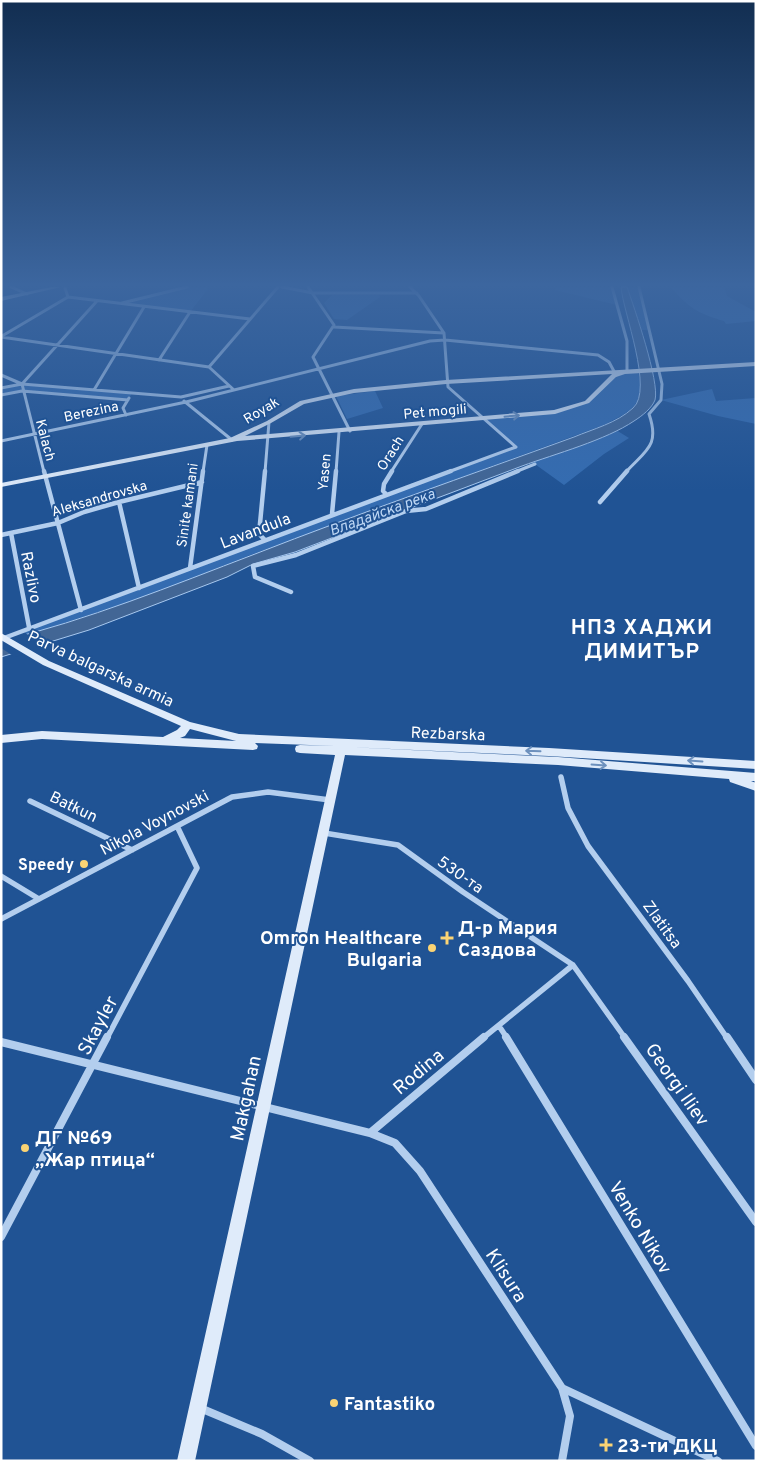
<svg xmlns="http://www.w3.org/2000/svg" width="757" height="1462" font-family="Overpass,sans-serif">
  <rect width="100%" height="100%" fill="#205394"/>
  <!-- green -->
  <path fill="#346cb1" d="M187,287H205L208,289L190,312L118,304Z
    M556,287H612L617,305L555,290Z
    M627,287H639L649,330H639Z
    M671,287H724L727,296L756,312V321L726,324L724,321C699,314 687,307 671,287Z
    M332,295H379L380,297L347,320L334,319L324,303Z
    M638,370C645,406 633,410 604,425L253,554L153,594L28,635L24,632L516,447L482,419L555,412L587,402L614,376Z
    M22,384L132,393L128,400L22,391L1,395V388Z
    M712,389L716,401L756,398V424L718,416L661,400Z
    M375,391L383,408L347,419L336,396Z
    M616,430L629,438L604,454L564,485L532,462Z"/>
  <!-- water -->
  <path fill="#426695" stroke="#a7c8ef" d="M621,287H627C634,307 660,382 655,400C652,408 642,416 634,421C606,440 555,454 522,466C446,495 370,523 295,552L253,564L227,577L89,630L1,657V641C88,620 171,586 255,554C360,513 467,476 574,437C593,429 617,423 633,408C654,390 623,312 621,287Z"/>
  <!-- pier -->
  <path fill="#205394" d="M25,633L48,647L15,657L1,648V639Z"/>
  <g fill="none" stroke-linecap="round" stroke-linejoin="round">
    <!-- street-far3 -->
    <path stroke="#b3ceee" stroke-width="3" d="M11,287L27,294
      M282,287L313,293H417
      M308,287L334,325L313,357L350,431
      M410,287L419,296L444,333L448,387L516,447
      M612,287L627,341V371
      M68,297L250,319
      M122,303L187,287
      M334,327L444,333
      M2,336L68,297L65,288
      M1,337L209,367L234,390
      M159,360L190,312
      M209,367L278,287
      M1,375L22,384
      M1,388L22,384L181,397L229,386
      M94,390L144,307
      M1,395L22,391L128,400
      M184,401L232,440
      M126,415L123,408L129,398
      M1,441L186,402L430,341L445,340L598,355L609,362L616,375
      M44,472L22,384L97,301
      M203,472L207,445
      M265,472L269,422
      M336,472L339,432
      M391,472L422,424
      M448,472L516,447
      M515,472L535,464
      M626,472C646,450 660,446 649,414L661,400L662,384L639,287"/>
    <!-- street-far2 -->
    <path stroke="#b3ceee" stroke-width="4.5" d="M44,471L81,610
      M386,494L383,491L384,484L392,471
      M119,502L139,588
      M600,502L627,471
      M332,514L336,471
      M11,533L29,627
      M1,535L58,523L84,512L119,502L202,482
      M264,539L259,534L265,471
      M190,568L203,471
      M291,592L255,577L253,566L296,555L406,511L426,509L518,471
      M4,638L451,471"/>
    <!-- street-far1 -->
    <path stroke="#b3ceee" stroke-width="5.5" d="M561,777L568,808L588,846L688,981L727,1038
      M30,801L132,850
      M324,833L398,845L463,892L573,965L625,1038
      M1,876L39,899
      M1,919L232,797L268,792L330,800
      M499,1026L507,1038
      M107,1038L197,868L177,826
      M483,1038L573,965"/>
    <!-- street -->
    <path stroke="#b3ceee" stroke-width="8" d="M506,1037L756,1446
      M624,1037L756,1222
      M727,1037L756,1080
      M1,1042L370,1133L395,1143L420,1171L562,1388L570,1416L562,1461
      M370,1133L484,1037
      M1,1237L107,1037
      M562,1388L718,1461
      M200,1408L262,1434L310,1461"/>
    <!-- secondary -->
    <path fill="#dfebfa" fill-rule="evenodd" d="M52,287H61L1,301V297Z
      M756,362V366L625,374L616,377L589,403L555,414L237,441L1,487V483L230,438L267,421L300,401L354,389L446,380ZM612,374L585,401L554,410L245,436L271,423L304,404L354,393L446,384Z
      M1,633L49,661L190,722L239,734L549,748L756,761V769L549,756L347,747L558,757L756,773V781H751L756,783V791L730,782L729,779L558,765L345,755L195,1461H177L335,755L300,753L296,752L295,749L296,746L300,745L337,746L255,743L258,746L257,749L253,750L42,739L1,743V735L42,731L163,737L177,730L181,726L43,665L1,640ZM190,729L236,741L180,738L185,736Z"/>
  </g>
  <!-- one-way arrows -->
  <defs><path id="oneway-shaft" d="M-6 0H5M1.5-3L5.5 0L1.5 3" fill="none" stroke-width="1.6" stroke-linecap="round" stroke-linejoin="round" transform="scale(1.25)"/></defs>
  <g stroke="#6c90bd">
    <use href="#oneway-shaft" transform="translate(512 416) rotate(-5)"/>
    <use href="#oneway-shaft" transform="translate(298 436) rotate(-5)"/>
    <use href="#oneway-shaft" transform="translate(533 751) rotate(-178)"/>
    <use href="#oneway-shaft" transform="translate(695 761) rotate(-176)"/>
    <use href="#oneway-shaft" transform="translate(599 765) rotate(4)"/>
  </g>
  <!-- sky -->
  <linearGradient id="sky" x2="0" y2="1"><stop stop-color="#122e51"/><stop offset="0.58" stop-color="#3c669f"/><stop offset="1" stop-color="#3c669f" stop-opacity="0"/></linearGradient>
  <rect width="757" height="491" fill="url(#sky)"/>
  <!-- markers -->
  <g fill="#fbd474" stroke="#205394" stroke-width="2">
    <circle cx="84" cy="864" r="5"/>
    <path d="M444.5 930.5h5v5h5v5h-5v5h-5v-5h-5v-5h5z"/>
    <circle cx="432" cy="948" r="5"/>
    <circle cx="25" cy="1148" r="5"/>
    <circle cx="334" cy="1403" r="5"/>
    <path d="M603.5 1437.5h5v5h5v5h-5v5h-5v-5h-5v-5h5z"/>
  </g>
  <g text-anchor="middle" stroke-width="4" stroke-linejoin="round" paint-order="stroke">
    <!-- far-street labels -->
    <g font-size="14" fill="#fff" stroke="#205394">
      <text transform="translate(261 410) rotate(-31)" y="5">Royak</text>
      <text transform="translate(91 411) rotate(-12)" y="5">Berezina</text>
      <text transform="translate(435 411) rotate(-5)" y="5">Pet mogili</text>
      <text transform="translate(46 440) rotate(75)" y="5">Kalach</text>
      <text transform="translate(390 453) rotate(-58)" y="5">Orach</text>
      <text transform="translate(324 472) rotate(-85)" y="5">Yasen</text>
      <text transform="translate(99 498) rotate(-16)" y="5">Aleksandrovska</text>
      <text transform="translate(187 505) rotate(-82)" y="5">Sinite kamani</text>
    </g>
    <!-- far-water labels -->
    <g font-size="15" font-style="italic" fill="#bfd8f5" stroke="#205394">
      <text transform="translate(382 512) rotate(-20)" y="5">Владайска река</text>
    </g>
    <!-- street labels -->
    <g font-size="16" fill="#fff" stroke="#205394">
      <text transform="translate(255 530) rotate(-21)" y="6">Lavandula</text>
      <text transform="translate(32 577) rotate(79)" y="6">Razlivo</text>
      <text transform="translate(101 668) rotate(25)" y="6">Parva balgarska armia</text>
      <text transform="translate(448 733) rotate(2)" y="6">Rezbarska</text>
      <text transform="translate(74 806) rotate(26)" y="6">Batkun</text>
      <text transform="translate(154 822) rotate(-28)" y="6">Nikola Voynovski</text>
      <text transform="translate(461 874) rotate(35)" y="6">530-та</text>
      <text transform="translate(663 924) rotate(54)" y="6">Zlatitsa</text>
    </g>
    <!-- poi labels -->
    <g font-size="16" font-weight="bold" fill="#fff" stroke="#205394" text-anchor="end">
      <text x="74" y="870">Speedy</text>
    </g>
    <!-- near-poi labels -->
    <g font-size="19" font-weight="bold" fill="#fff" stroke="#205394" text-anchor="start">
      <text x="458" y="934">Д-р Мария<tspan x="458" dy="22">Саздова</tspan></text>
      <text x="422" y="944" text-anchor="end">Omron Healthcare<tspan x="422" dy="22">Bulgaria</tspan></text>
      <text x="35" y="1144">ДГ №69<tspan x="35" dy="22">„Жар птица“</tspan></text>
      <text x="344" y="1410">Fantastiko</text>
      <text x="617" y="1452">23-ти ДКЦ</text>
    </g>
    <!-- near-street labels -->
    <g font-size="19" fill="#fff" stroke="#205394">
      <text transform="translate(97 1025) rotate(-62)" y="7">Skayler</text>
      <text transform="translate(418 1071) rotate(-40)" y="7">Rodina</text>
      <text transform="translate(678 1084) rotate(55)" y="7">Georgi Iliev</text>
      <text transform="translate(245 1098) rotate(-78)" y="7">Makgahan</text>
      <text transform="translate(641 1227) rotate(59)" y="7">Venko Nikov</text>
      <text transform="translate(507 1275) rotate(57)" y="7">Klisura</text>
    </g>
    <!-- district labels -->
    <g font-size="21" font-weight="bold" letter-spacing="1" fill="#fff" stroke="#205394">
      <text x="642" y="634">НПЗ ХАДЖИ<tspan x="642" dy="24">ДИМИТЪР</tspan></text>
    </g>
  </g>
  <!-- border -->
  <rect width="757" height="1462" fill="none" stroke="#ffffff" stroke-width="5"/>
</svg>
